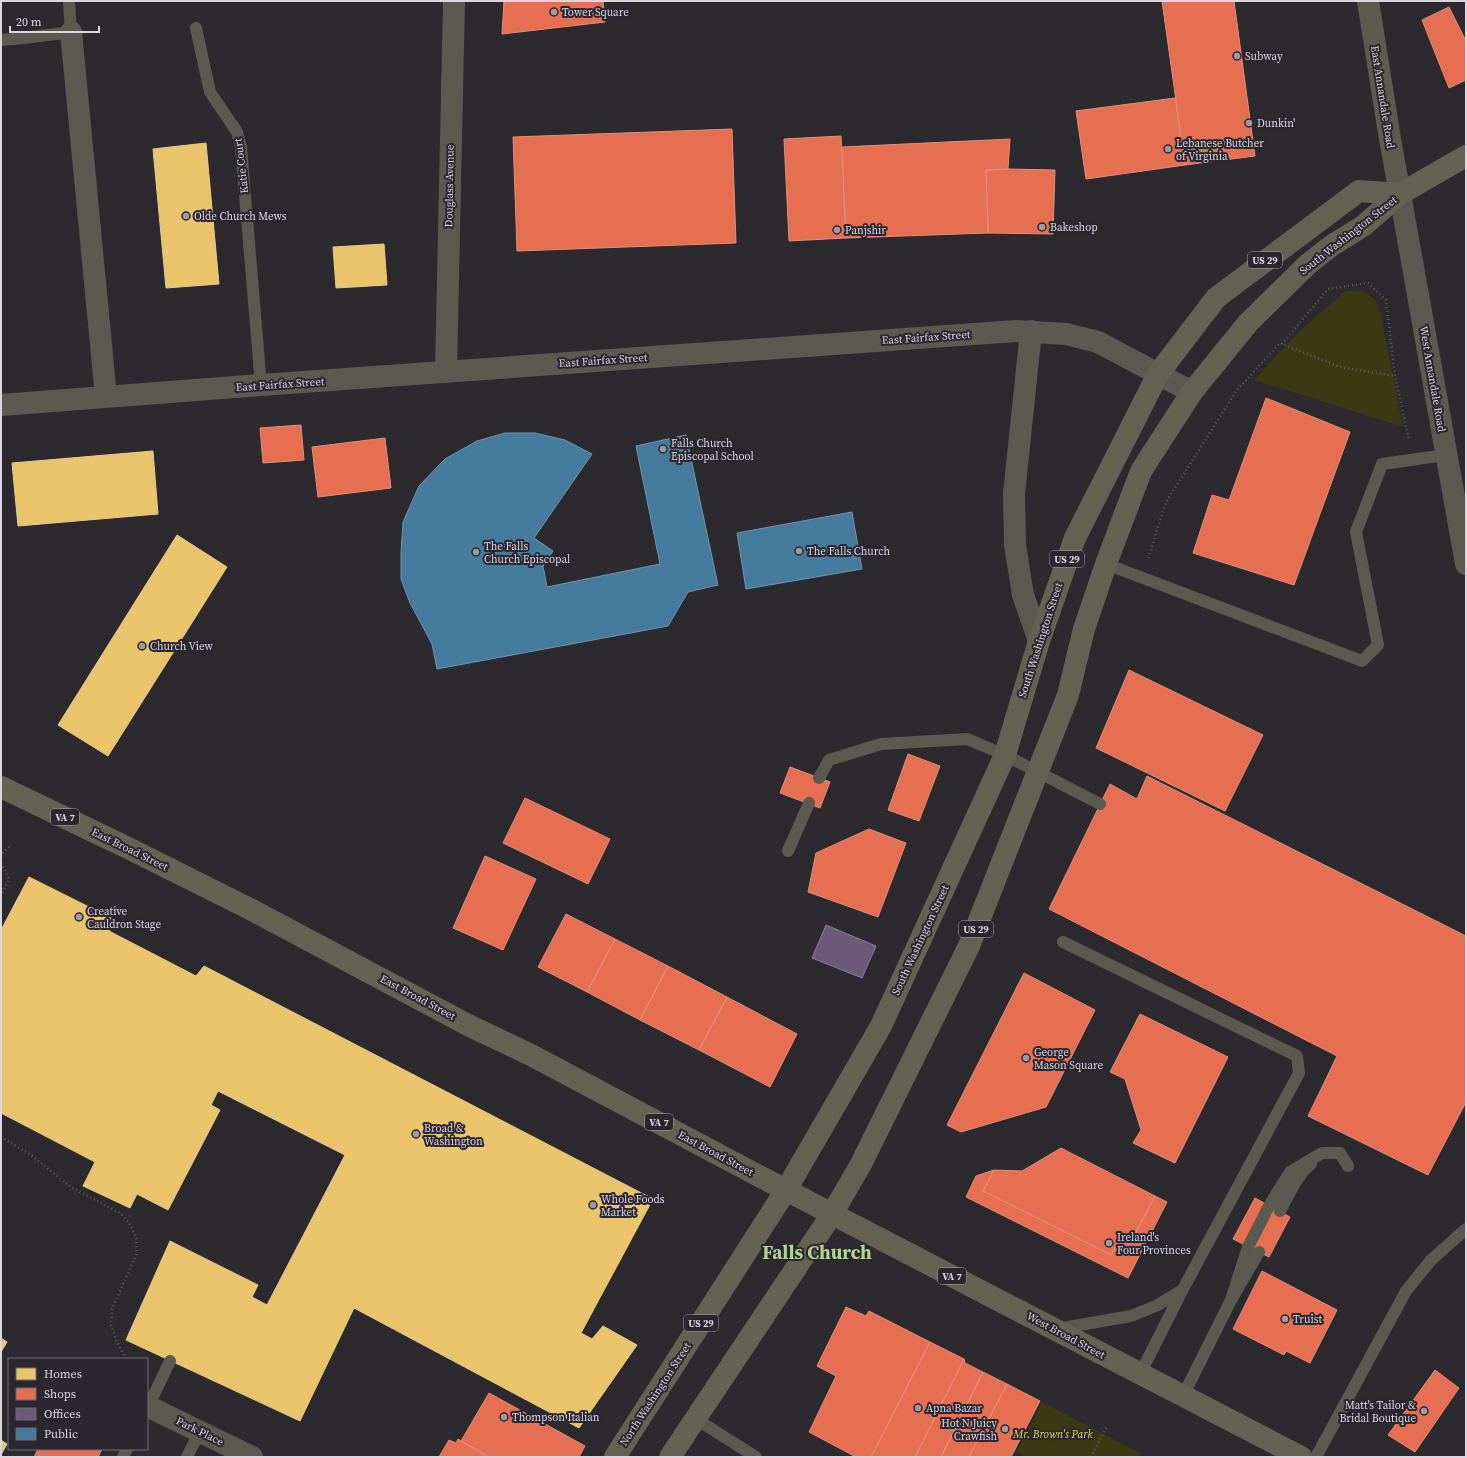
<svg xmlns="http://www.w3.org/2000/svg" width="1467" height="1458" font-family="'Source Serif 4',serif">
  <rect width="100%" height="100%" fill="#2c292f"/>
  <!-- green -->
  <path fill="#393912" d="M1346,291H1363L1376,300L1382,320L1403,427L1254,380L1296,334Z
    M1042,1402L1140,1453L1138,1457H1026L1017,1452Z"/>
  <!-- homes -->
  <path fill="#e9c46a" stroke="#e4ca8d" d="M206,143L219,284L166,288L153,149Z
    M384,244L387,285L336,288L333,247Z
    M153,451L158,514L18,526L12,463Z
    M177,535L227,567L108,756L58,725Z
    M29,877L115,920L109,931L196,976L204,966L653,1199L581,1333L592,1339L603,1326L637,1345L579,1428L354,1308L300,1421L126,1340L170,1241L258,1285L252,1297L267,1305L345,1155L218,1091L211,1105L220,1110L168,1210L137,1194L130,1208L83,1186L95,1162L1,1113V930Z
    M1,1338L7,1342L1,1352Z
    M1,1440L7,1444L1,1455Z"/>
  <!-- shops -->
  <path fill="#e76f51" stroke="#e38e7b" d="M504,1H603L605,22L502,34Z
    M1162,1H1234L1255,156L1185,165Z
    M1449,7L1466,41V80L1449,88L1422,20Z
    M1175,98L1185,165L1086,179L1076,111Z
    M732,129L736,243L517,251L513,137Z
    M841,136L846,238L789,241L784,139Z
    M1010,139L1008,169L986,170L988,233L846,238L842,147Z
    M1008,169L1055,170L1053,234L988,233L986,170Z
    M1266,398L1350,432L1294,585L1193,553L1212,495L1229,500Z
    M301,425L304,460L263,463L260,428Z
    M385,438L391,488L318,497L312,447Z
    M1129,670L1263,735L1225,811L1096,748Z
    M908,754L940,766L919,821L888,810Z
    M790,767L830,782L820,808L780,793Z
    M1147,776L1466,936V1102L1428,1175L1308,1116L1337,1056L1049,909L1110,784L1137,799Z
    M525,798L610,839L588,884L503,843Z
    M869,829L906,843L878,917L808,892L816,853Z
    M485,856L536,879L503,950L453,928Z
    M566,914L615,939L587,992L538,967Z
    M615,939L668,966L640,1020L587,992Z
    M668,966L727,997L699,1050L640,1020Z
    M1024,973L1095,1010L1046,1107L961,1132L947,1125Z
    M727,997L797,1034L770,1087L699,1050Z
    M1140,1014L1228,1057L1175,1163L1133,1143L1141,1130L1125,1079L1110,1072Z
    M1061,1148L1155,1196L1126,1251L1116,1246L1111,1255L983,1191L994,1170L1022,1171Z
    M994,1170L983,1191L1111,1255L1116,1246L1126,1251L1155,1196L1167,1202L1128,1278L966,1197L976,1176Z
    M1255,1198L1290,1217L1269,1257L1233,1239Z
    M1262,1271L1337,1310L1310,1363L1286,1351L1284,1355L1233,1329Z
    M846,1307L866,1316L869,1311L930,1342L871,1457H856L809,1432L836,1376L817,1366Z
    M930,1342L964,1359L915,1457H871Z
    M964,1359L965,1363L983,1372L941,1457H915Z
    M1435,1370L1459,1388L1415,1452L1388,1435Z
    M983,1372L1007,1384L969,1457H941Z
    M1007,1384L1040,1401L1011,1457H969Z
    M489,1393L585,1446L579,1457H489L461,1441Z
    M458,1439L461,1441L489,1457H439L449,1440L456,1443Z
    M38,1449H102L98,1457H34Z"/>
  <!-- offices -->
  <path fill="#6d597a" stroke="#8e7f98" d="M826,925L876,946L862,978L812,958Z"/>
  <!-- public -->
  <path fill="#457b9d" stroke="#7297b0" d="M505,433H535L565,440L592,454L534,538L553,551L543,566L547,587L660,564L636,446L686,435L718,585L688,592L668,626L437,669L432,644L410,603L401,579V553L403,522L419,486L445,459L477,441Z
    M852,512L862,569L746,589L737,533Z"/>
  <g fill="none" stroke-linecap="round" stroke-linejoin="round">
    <!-- path -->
    <path stroke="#5e5d5a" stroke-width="2.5" stroke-dasharray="1 3" stroke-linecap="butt" d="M1282,344L1328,289L1368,283L1386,300L1395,376L1409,440
      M1148,558L1166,502L1237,390L1280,343L1340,367L1395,376
      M1,857L3,853L9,847
      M1,863L9,879L1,896
      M1,1137L31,1155L71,1187L120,1213L129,1223L136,1237L137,1253L112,1309L111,1325L117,1342L125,1357L128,1359
      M1091,1457L1107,1426"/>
    <!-- service -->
    <path stroke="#5a5a50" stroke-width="12" d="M196,28L210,92L237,132L241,147L261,385
      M1,40L24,38L71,32L69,1
      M1106,564L1362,661L1378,645L1356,532L1382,464L1446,455
      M819,778L829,760L881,744L967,739L1005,755L1100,804
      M788,851L809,803
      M1063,942L1297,1056L1299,1073L1182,1291L1140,1374
      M1280,1211C1288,1197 1297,1174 1311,1164
      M1231,1300L1248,1247L1269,1206L1290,1172L1322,1153H1340L1348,1166
      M1057,1329L1131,1316L1156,1306L1181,1291
      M1183,1396L1231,1300L1259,1252
      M147,1409L170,1361
      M696,1419L756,1457
      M123,1457L127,1449
      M187,1457L200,1431
      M1316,1457L1406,1291L1431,1260L1466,1229"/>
    <!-- minor -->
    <path stroke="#5a5a50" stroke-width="22" d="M71,32L106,397
      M1031,331L1014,494L1015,545L1023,595L1039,641
      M446,372L454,1
      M1,405L261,385L1016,331L1066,334L1098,342L1192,392
      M147,1406L252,1457"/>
    <!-- tertiary -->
    <path stroke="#5a5a50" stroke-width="22" d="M1400,194L1466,564"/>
    <!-- secondary -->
    <path stroke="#5c5b4e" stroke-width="22" d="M1368,1L1390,139L1400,194"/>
    <!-- primary -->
    <path stroke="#636253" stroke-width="22" d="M1,787L128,848L250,909L468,1025L531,1055L759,1176L1301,1457
      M615,1457L786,1190L881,1026L1005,755L1039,641L1075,538L1158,374L1216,298L1359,191L1400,194
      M670,1457L832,1214L861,1164L969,946L1068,695L1084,629L1106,564L1141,471L1192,392L1248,323L1307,265L1331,246L1363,226L1400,194L1466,156"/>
  </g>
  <!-- markers -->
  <g fill="#9d9aa1" stroke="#2b2731" stroke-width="1.5">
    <circle cx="554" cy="12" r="4"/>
    <circle cx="1237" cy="56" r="4"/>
    <circle cx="1249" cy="123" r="4"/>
    <circle cx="1168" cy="149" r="4"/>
    <circle cx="186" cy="216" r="4"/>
    <circle cx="1042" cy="227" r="4"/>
    <circle cx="837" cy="230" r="4"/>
    <circle cx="663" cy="449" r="4"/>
    <circle cx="799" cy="551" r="4"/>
    <circle cx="476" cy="552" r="4"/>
    <circle cx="142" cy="646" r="4"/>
    <circle cx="79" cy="917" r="4"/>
    <circle cx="1026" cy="1058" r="4"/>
    <circle cx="416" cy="1134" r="4"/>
    <circle cx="593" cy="1205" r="4"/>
    <circle cx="1109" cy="1243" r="4"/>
    <circle cx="1285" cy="1319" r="4"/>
    <circle cx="918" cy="1408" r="4"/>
    <circle cx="1424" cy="1411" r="4"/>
    <circle cx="504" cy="1417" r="4"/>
    <circle cx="1005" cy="1429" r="4"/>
  </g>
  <g text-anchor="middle" stroke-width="4" stroke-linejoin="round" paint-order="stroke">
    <!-- shield labels -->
    <g fill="#2b2731" stroke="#a6a2aa" stroke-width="1">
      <rect x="1248" y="252" width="34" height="16" rx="3"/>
      <rect x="1050" y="551" width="34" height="16" rx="3"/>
      <rect x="51" y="809" width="28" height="16" rx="3"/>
      <rect x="959" y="921" width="34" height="16" rx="3"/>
      <rect x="645" y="1114" width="28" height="16" rx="3"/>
      <rect x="938" y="1268" width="28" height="16" rx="3"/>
      <rect x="684" y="1315" width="34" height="16" rx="3"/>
    </g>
    <g font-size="10" font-weight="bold" fill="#dad7de">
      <text x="1265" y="264">US 29</text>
      <text x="1067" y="563">US 29</text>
      <text x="65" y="821">VA 7</text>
      <text x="976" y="933">US 29</text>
      <text x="659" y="1126">VA 7</text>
      <text x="952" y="1280">VA 7</text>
      <text x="701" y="1327">US 29</text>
    </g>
    <!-- poi labels -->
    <g font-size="11" fill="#dad7de" stroke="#2b2731" text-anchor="start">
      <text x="562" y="16">Tower Square</text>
      <text x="1245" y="60">Subway</text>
      <text x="1257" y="127">Dunkin'</text>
      <text x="1176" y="147">Lebanese Butcher<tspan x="1176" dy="13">of Virginia</tspan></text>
      <text x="194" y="220">Olde Church Mews</text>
      <text x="1050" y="231">Bakeshop</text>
      <text x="845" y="234">Panjshir</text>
      <text x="671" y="447">Falls Church<tspan x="671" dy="13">Episcopal School</tspan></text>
      <text x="484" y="550">The Falls<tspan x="484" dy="13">Church Episcopal</tspan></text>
      <text x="807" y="555">The Falls Church</text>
      <text x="150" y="650">Church View</text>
      <text x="87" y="915">Creative<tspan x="87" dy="13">Cauldron Stage</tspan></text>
      <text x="1034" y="1056">George<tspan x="1034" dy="13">Mason Square</tspan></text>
      <text x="424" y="1132">Broad &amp;<tspan x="424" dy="13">Washington</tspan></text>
      <text x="601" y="1203">Whole Foods<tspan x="601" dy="13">Market</tspan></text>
      <text x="1117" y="1241">Ireland's<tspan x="1117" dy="13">Four Provinces</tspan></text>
      <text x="1293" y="1323">Truist</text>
      <text x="1416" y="1409" text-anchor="end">Matt's Tailor &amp;<tspan x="1416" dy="13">Bridal Boutique</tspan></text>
      <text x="926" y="1412">Apna Bazar</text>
      <text x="512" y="1421">Thompson Italian</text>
      <text x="997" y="1427" text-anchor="end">Hot N Juicy<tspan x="997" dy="13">Crawfish</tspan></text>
    </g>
    <!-- street labels -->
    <g font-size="11" fill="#dad7de" stroke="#2b2731">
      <text transform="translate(1383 97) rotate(81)" y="4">East Annandale Road</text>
      <text transform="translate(241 166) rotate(-97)" y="4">Katie Court</text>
      <text transform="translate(449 186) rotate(-89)" y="4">Douglass Avenue</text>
      <text transform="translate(1348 235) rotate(-38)" y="4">South Washington Street</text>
      <text transform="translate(926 337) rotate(-4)" y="4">East Fairfax Street</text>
      <text transform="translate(603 360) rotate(-4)" y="4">East Fairfax Street</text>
      <text transform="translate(1433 379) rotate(80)" y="4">West Annandale Road</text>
      <text transform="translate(280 384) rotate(-4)" y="4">East Fairfax Street</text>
      <text transform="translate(1040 640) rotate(-72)" y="4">South Washington Street</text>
      <text transform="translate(130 849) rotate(26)" y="4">East Broad Street</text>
      <text transform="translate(920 940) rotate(-65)" y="4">South Washington Street</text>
      <text transform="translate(418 997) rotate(28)" y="4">East Broad Street</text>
      <text transform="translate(716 1153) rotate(28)" y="4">East Broad Street</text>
      <text transform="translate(1066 1335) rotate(28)" y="4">West Broad Street</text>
      <text transform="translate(655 1394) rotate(-57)" y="4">North Washington Street</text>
      <text transform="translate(200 1431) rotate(26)" y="4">Park Place</text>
    </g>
    <!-- park labels -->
    <g font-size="11" font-style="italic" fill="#dadf5c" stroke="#2b2731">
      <text x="1053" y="1438">Mr. Brown's Park</text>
    </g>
    <!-- town labels -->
    <g font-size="19" font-weight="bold" fill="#b3d58f" stroke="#2b2731">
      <text x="817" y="1259">Falls Church</text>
    </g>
  </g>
  <!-- border -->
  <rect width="1467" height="1458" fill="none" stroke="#dad7de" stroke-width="4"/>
  <!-- legend -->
  <rect x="8" y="1358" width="140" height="92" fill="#2b2731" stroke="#716d76"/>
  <rect x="16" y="1368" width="20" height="12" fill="#e9c46a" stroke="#716d76"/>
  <text x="44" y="1378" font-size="12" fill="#dad7de">Homes</text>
  <rect x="16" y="1388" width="20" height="12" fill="#e76f51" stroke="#716d76"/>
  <text x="44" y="1398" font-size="12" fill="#dad7de">Shops</text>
  <rect x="16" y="1408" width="20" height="12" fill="#6d597a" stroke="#716d76"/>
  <text x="44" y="1418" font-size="12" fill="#dad7de">Offices</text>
  <rect x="16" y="1428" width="20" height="12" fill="#457b9d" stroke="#716d76"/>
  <text x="44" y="1438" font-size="12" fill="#dad7de">Public</text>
  <!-- scale -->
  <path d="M10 26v6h89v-6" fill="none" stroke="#dad7de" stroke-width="2"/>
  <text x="16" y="26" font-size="12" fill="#dad7de" stroke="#2b2731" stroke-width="3" paint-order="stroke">20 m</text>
</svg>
